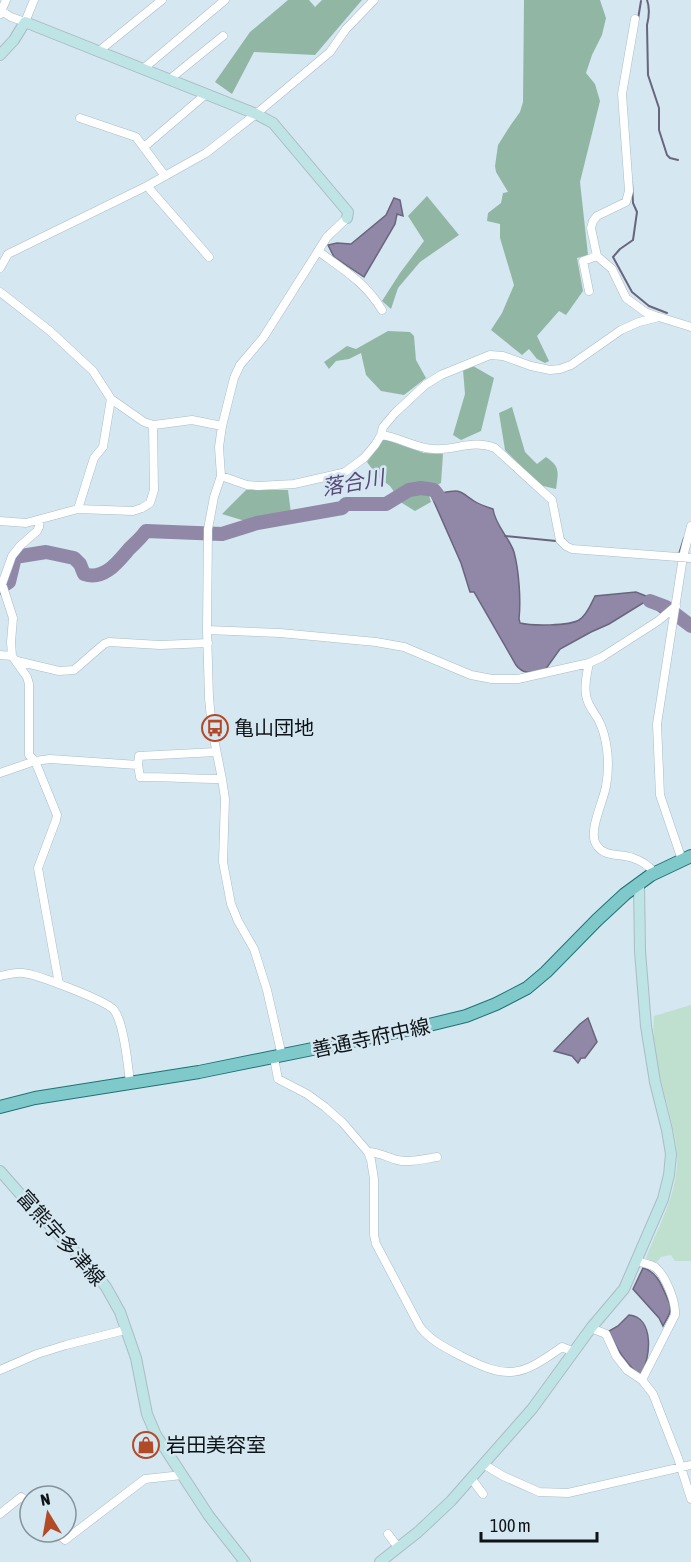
<svg xmlns="http://www.w3.org/2000/svg" width="691" height="1562" font-family="'Asap Condensed','Noto Sans JP',sans-serif">
  <rect width="100%" height="100%" fill="#d5e7f1"/>
  <!-- green -->
  <path fill="#bfe0cf" d="M691,1005V1261H675L671,1255L661,1257L656,1263L646,1258C659,1225 678,1193 677,1157C677,1141 672,1126 669,1111C661,1082 651,1046 654,1016Z"/>
  <!-- forest -->
  <path fill="#91b7a4" d="M288,0H309L315,7L322,0H362L315,55L254,52L232,94L215,82L250,32Z
    M524,0H600L606,18L602,35L592,55L586,73L595,84L600,101L580,182L588,255L577,258L583,291L566,315L559,311L537,336L549,361L545,363L537,359L529,349L522,355L491,330L502,313L514,285L500,238V224L487,221L488,213L501,203L503,193L508,192L496,172L495,166L498,145L510,126L520,112L523,102Z
    M427,196L459,235L420,262L398,288L391,309L382,301L400,273L424,241L408,216Z
    M388,331L410,332L414,336L416,360L426,378L404,395L381,391L366,375L361,353L349,359L336,361L329,369L324,362L347,346L356,349Z
    M473,366L494,378L481,431L461,440L453,435L465,394L463,370Z
    M512,407L525,452L537,464L546,457C561,467 558,473 556,489L539,485L505,450L499,413Z
    M384,439L424,453L443,454L441,483L435,486L429,496L431,502L415,511L402,503L390,486L378,477L367,462Z
    M246,490H288L291,513L245,521L222,514Z"/>
  <!-- water -->
  <path fill="#9188a8" stroke="#69657c" stroke-width="1.5" d="M394,198L400,200L403,216L397,214L395,224L364,277L334,257L328,245L337,243L351,244L386,215Z
    M436,489L442,493C462,489 459,491 474,501C480,505 487,507 493,509C495,525 509,537 514,552C519,571 521,600 519,619L520,623C532,626 569,626 579,620C587,615 591,604 595,596L636,592L651,598L668,606L661,613L648,603H643L609,624L591,632L560,649L545,670C534,672 524,676 516,665L474,592H470L461,563L431,495Z
    M588,1018L597,1042L585,1058H581L578,1063L572,1056L554,1051L580,1024Z
    M643,1268C659,1272 663,1290 670,1304C672,1313 667,1318 663,1326L659,1318L633,1289Z
    M629,1315C655,1317 651,1360 640,1376C624,1361 617,1350 609,1331L618,1326Z"/>
  <g fill="none" stroke-linecap="round" stroke-linejoin="round">
    <!-- stream -->
    <path stroke="#69657c" stroke-width="2" d="M647,0C650,8 649,17 647,25L648,75L659,108V130L667,155L670,158L678,160
      M638,19L641,1
      M632,182L633,203L637,212L633,240L620,249L613,257L632,292L649,306L667,313
      M505,536L556,541
      M679,554L684,538"/>
    <!-- river -->
    <path stroke="#9188a8" stroke-width="14" d="M0,588L9,582L15,557L46,552L74,558L80,564L84,574C104,581 118,562 129,549C135,543 141,538 146,531L222,534L257,523L342,508L346,504H386L409,490L421,488L434,490L444,503
      M650,601L666,607L691,626"/>
    <defs>
      <path id="street" d="M0,10L11,17L25,22L34,0
        M0,14L6,0
        M635,19L622,94L629,191L626,202L597,216L593,221L591,228L597,256L612,269L626,298L645,312L658,317
        M99,51L162,0
        M143,69L225,0
        M170,79L223,36
        M80,118L136,137L165,176
        M144,147L206,94
        M147,186L209,257
        M318,251C344,270 365,282 382,310
        M0,268L8,254L147,186L206,153L256,114L330,52L346,29L374,0
        M589,291L583,261L597,256
        M0,292L50,331L93,371L111,399L144,422L153,425L162,424L192,420L222,426
        M381,435C399,437 415,448 433,449C455,451 472,439 495,448L552,500L560,540L566,546L572,549L691,558
        M221,476L247,485L258,486L294,484L338,474L345,472L364,458L375,445L381,435L383,427L395,413L425,385L441,375L490,355L503,356L531,366L550,370L560,369L571,365L621,330L639,322L659,317L691,327
        M78,509L94,458L103,447L111,399
        M40,520L39,527L37,531L20,546L12,556L2,584L13,618L11,642L12,656L27,677L29,684V755L35,761L57,815L56,820L38,868L59,984
        M0,521L26,523L78,509L133,511L142,508L150,503L154,490L153,425
        M207,630L280,633L376,642L404,647L471,675L492,679H518L589,663L602,657L658,621L676,606
        M0,655L12,656
        M17,661L59,671L74,670L104,644L109,642L160,645L208,643
        M589,663C587,673 584,684 586,695C587,704 593,711 598,719C608,738 610,765 606,786C604,800 588,831 596,844C604,858 620,853 633,858C642,861 649,866 655,873
        M138,765L139,756L216,752
        M0,773L35,761L50,759L138,765L140,777C168,777 195,779 222,779
        M682,860L660,795L657,724L683,557L691,526
        M0,976C7,975 16,972 23,973C36,974 107,1001 114,1010C124,1023 128,1065 130,1083
        M282,1056L267,990L254,949L238,921L231,904L223,862L225,799L222,779L212,729L209,698L207,630L208,529L214,497L221,476L219,447L222,426L234,378L240,365L263,338L327,237L347,218
        M274,1058L278,1079L307,1094L325,1107L343,1123L368,1152L371,1160L374,1179V1235L376,1244L420,1327C431,1341 446,1348 461,1356C508,1380 520,1377 562,1347L574,1352
        M368,1152C378,1152 387,1157 397,1160C410,1163 424,1159 437,1157
        M637,1261C643,1263 650,1264 655,1267C666,1276 676,1302 675,1315L642,1380
        M591,1328L606,1334L616,1356L627,1370L642,1380L653,1394L678,1458L691,1499
        M0,1370L37,1354L66,1345L125,1330
        M483,1464L503,1476L539,1492L568,1493L691,1465
        M471,1478L483,1494
        M0,1514L21,1497L30,1504
        M55,1532L65,1540L145,1479L182,1475
        M388,1534L394,1542L399,1547"/>
      <path id="secondary" d="M0,55L14,40L25,22L256,114L273,123L348,212L347,218
        M0,1171L29,1204L91,1268L106,1287L120,1312L136,1358L147,1414L156,1435L209,1516L245,1562
        M380,1562L418,1532L451,1501L532,1409L591,1328L624,1289L663,1199L669,1175L671,1154L667,1130L655,1082L646,1026L640,951L639,883"/>
      <path id="primary" d="M0,1107L35,1098L199,1072L421,1027L466,1016L496,1004L527,988L546,972L597,920L625,894L651,875L691,856"/>
    </defs>
    <!-- street casing -->
    <use href="#street" stroke="#aabcc5" stroke-width="9"/>
    <!-- secondary casing -->
    <use href="#secondary" stroke="#aabcc5" stroke-width="12"/>
    <!-- primary casing -->
    <use href="#primary" stroke="#207275" stroke-width="14"/>
    <!-- street -->
    <use href="#street" stroke="#fff" stroke-width="8"/>
    <!-- secondary -->
    <use href="#secondary" stroke="#bfe4e5" stroke-width="10"/>
    <!-- primary -->
    <use href="#primary" stroke="#80c9cb" stroke-width="12"/>
  </g>
  <!-- icons -->
  <defs>
    <symbol id="bus-ring" viewBox="-11 -11 22 22"><circle r="9.5" fill="#d5e7f1" stroke="#b24a28" stroke-width="1.5"/><path d="M-5-6H5V4H4V6H2V4H-2V6H-4V4H-5ZM-3.5-4V0h7V-4ZM-3.5 1.2v1.5H-2V1.2ZM2 1.2v1.5H3.5V1.2Z" fill="#b24a28"/></symbol>
    <symbol id="shop-ring" viewBox="-11 -11 22 22"><circle r="9.5" fill="#d5e7f1" stroke="#b24a28" stroke-width="1.5"/><path d="M-5-2.5h2.3a2.7 3.5 0 0 1 5.4 0H5L5.5 6h-11ZM-1.5-2.5h3a1.5 2.3 0 0 0-3 0Z" fill="#b24a28"/></symbol>
  </defs>
  <g fill-rule="evenodd">
    <use href="#bus-ring" x="200" y="713" width="30" height="30"/>
    <use href="#shop-ring" x="131" y="1430" width="30" height="30"/>
  </g>
  <g text-anchor="middle" stroke-width="5" stroke-linejoin="round" paint-order="stroke">
    <!-- poi labels -->
    <g font-size="20" fill="#0d1316" stroke="#d5e7f1" text-anchor="start">
      <text x="234" y="735">亀山団地</text>
      <text x="166" y="1452">岩田美容室</text>
    </g>
    <!-- street labels -->
    <g font-size="20" fill="#0d1316" stroke="#d5e7f1">
      <text transform="translate(371 1038) rotate(-12)" y="7">善通寺府中線</text>
      <text transform="translate(61 1238) rotate(48)" y="7">富熊宇多津線</text>
    </g>
    <!-- water labels -->
    <g font-size="21" font-style="italic" fill="#584978" stroke="#d5e7f1">
      <text transform="translate(353 483) rotate(-10)" y="7">落合川</text>
    </g>
  </g>
  <!-- north arrow -->
  <g transform="translate(48 1514) rotate(349)"><circle r="28" fill="#d5e7f1" stroke="#859299" stroke-width="1.5"/>
  <path d="M0-4.5L10 22L0 15L-10 22Z" fill="#b24a28"/>
  <text y="-9" font-size="16" font-weight="bold" text-anchor="middle" fill="#0d1316">N</text>
  </g>
  <!-- scale -->
  <path d="M481 1532v9h116v-9" fill="none" stroke="#0d1316" stroke-width="3"/>
  <text x="490" y="1532" font-size="18" fill="#0d1316" stroke="#d5e7f1" stroke-width="4.5" paint-order="stroke">100 m</text>
</svg>
